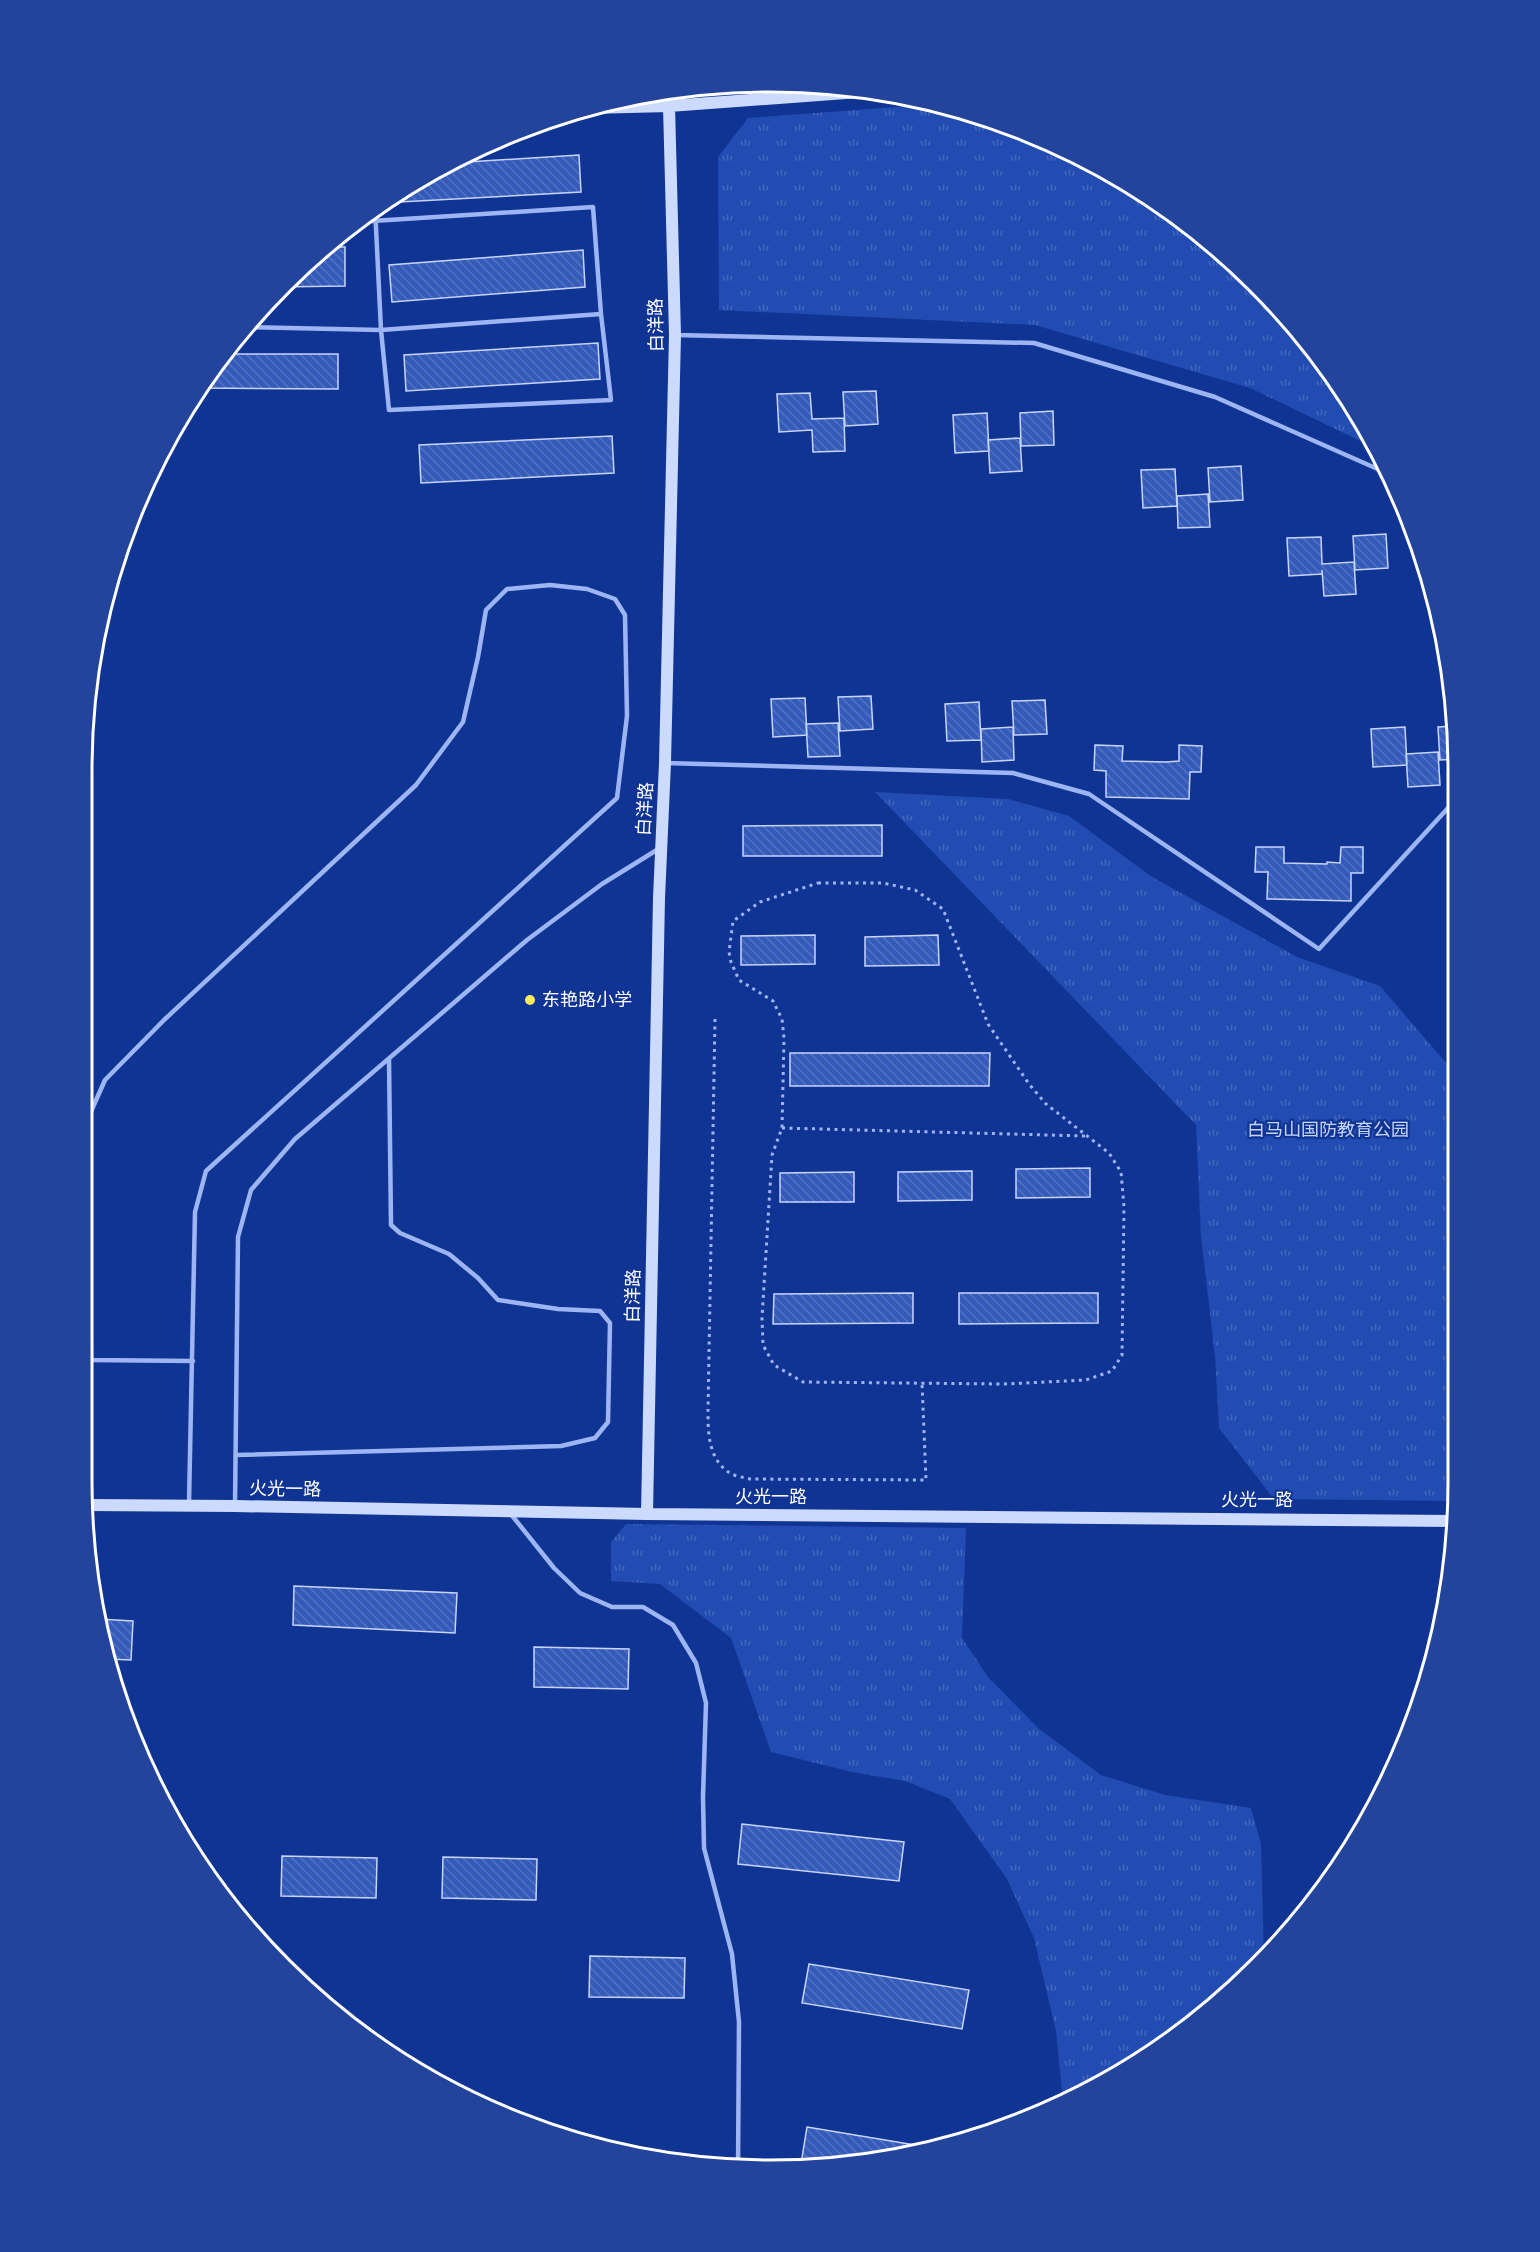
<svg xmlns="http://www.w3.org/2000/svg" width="1540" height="2252" font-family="Quicksand,'Noto Sans SC',sans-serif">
  <defs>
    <pattern id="park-tufts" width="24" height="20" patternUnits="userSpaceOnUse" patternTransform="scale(1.5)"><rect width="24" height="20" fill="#224cb2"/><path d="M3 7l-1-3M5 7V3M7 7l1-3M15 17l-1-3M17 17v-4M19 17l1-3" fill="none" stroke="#4367be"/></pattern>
    <pattern id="building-back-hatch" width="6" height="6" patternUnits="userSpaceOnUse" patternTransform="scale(1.5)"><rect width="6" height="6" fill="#345aba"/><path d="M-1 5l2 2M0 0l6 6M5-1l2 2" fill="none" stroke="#5273c4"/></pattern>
  </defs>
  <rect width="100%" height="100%" fill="#103493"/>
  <!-- park -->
  <path fill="url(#park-tufts)" d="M937,104L1033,133L1153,197L1257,283L1343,387L1375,448L1250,388L1035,325L719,310L718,157L748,118Z
    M875,792L1008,799L1069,816L1152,877L1297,957L1380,986L1459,1078V1482L1457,1501L1274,1499L1219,1428L1215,1356L1201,1236L1196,1125Z
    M626,1524L966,1528L962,1638L988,1677L1038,1728L1101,1775L1165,1795L1251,1808L1261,1844L1264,1961L1257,1969L1114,2079L1063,2102L1056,2031L1034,1938L1007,1879L950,1799L905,1781L852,1772L771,1752L731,1638L660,1584L611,1581V1542Z"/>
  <!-- building -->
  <path fill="url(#building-back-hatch)" stroke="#c5d5fe" stroke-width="1.5" d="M579,155L581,192L400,202V190L451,163Z
    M326,247H345V286L279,287Z
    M583,250L585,287L392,302L389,265Z
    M598,343L600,379L406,391L404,355Z
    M221,354H338V389L200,388Z
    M876,391L878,424L845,426L843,392Z
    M810,393L812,419L844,418L845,451L813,452L812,430L779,432L777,394Z
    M1053,411L1054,445L1021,446L1020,413Z
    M987,413L989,451L955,453L953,415Z
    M612,436L614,473L421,483L419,445Z
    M1020,438L1022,471L990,473L988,440Z
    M1241,466L1243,500L1210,502L1208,468Z
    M1175,469L1177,506L1143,508L1141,470Z
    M1208,494L1210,527L1178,528L1177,496Z
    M1386,534L1388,568L1355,570L1353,536Z
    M1321,537L1322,564L1354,562L1356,594L1324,596L1322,570V574L1289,576L1287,538Z
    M871,696L873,729L840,731L838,697Z
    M805,698L807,735L773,737L771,699Z
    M1045,700L1047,734L1014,735L1012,701Z
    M979,702L981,740L947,741L945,704Z
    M838,723L840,756L808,757L806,724Z
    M1455,726L1458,759L1440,760L1438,727Z
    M1013,727L1014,760L982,762L981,729Z
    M1405,727L1407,765L1373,767L1371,729Z
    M1095,745L1123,746L1122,761L1166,762L1179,761V745L1202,746L1201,772H1190L1189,799L1106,797V771L1094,770Z
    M1438,752L1440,785L1408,787L1406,754Z
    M882,825V856H743V826Z
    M1256,847H1284V863L1327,864V862L1340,863L1341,847H1363V873H1351V901L1267,899L1268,872H1255Z
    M815,935V964L741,965V936Z
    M938,935L939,965L865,966V937Z
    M790,1053H990L989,1086H790Z
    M1090,1168V1197L1016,1198V1169Z
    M972,1171V1200L898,1201V1172Z
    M854,1172V1202H780V1173Z
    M913,1293V1323L773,1324L774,1294Z
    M959,1293H1098V1323L959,1324Z
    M294,1586L457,1593L455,1633L293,1625Z
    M98,1619L133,1621L131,1660L107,1659Z
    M534,1647L629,1649L628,1689L534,1687Z
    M742,1824L904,1842L899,1881L738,1864Z
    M282,1856L377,1858L376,1898L281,1896Z
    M443,1857L537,1859L536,1900L442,1898Z
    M590,1956L685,1958L684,1998L589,1997Z
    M809,1964L969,1990L962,2029L802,2003Z
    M807,2127L939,2149L905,2158L801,2164Z"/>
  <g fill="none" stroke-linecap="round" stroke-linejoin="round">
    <!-- path -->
    <path stroke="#9db6f3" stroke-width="3" stroke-dasharray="3 4.5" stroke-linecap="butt" d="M818,883H883L915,890L943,909L988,1024L1029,1084L1046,1104L1109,1153L1121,1172L1124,1207L1122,1355L1112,1371L1086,1380L1004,1384L803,1382L774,1365L763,1345L762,1318L772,1155L782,1128L784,1038L782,1019L773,1001L739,980L731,962L729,952L733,921L760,902Z
      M715,1019L708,1410C708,1431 708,1457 727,1471C732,1476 743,1477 750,1479L926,1480L922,1383
      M782,1128L1086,1136"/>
    <!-- lane -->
    <path stroke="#9db6f3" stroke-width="4.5" d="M375,207L381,330L389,410L611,400L601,314
      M244,327L381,330L601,314L593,207L357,222
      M675,335L1034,343L1215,397L1389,474
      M665,763L1013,773L1089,794L1319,949L1459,796
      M236,1455L561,1446L595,1438L608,1422L610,1323L600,1311L558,1309L498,1300L478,1278L449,1254L400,1233L391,1225L389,1059
      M189,1503L195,1212L206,1171L617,798L627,716L625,615L615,599L587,589L550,585L507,589L486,610L478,657L463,722L416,785L164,1020L105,1080L89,1116L91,1360L193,1361
      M235,1506L238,1237L251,1190L295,1139L527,940L602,884L660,848
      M510,1513L554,1568L580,1593L612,1607H643L673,1625L696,1663L706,1703L703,1797L704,1848L732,1954L739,2022L738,2169"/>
    <!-- street -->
    <path stroke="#9db6f3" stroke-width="6" d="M651,93L666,104"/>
    <!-- secondary -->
    <path stroke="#ccdafd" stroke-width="12" d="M589,108L669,106L873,91
      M86,1505L235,1506L647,1514L1455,1521
      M647,1514L659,898L665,763L675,335L669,106"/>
  </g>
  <!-- markers -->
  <circle fill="#ffeb5f" stroke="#103493" stroke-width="2" cx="530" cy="1000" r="6"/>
  <g text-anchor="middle" stroke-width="4.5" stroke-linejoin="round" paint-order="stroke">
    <!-- street labels -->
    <g font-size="18" fill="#fff" stroke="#103493">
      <text transform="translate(656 325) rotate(-91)" y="6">白洋路</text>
      <text transform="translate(645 809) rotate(-87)" y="6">白洋路</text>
      <text transform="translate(633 1296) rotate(-89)" y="6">白洋路</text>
      <text transform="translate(285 1489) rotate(1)" y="6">火光一路</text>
      <text x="771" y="1503">火光一路</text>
      <text x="1257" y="1506">火光一路</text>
    </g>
    <!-- poi labels -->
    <g font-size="18" fill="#fff" stroke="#103493" text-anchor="start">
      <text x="542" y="1006">东艳路小学</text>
    </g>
    <!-- park labels -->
    <g font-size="18" fill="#c5d5fe" stroke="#103493">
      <text x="1328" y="1136">白马山国防教育公园</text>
    </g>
  </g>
  <!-- crop -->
  <path d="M0 0H1540V2252H0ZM770 92H770A678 678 0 0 1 1448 770V1482A678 678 0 0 1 770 2160H770A678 678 0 0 1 92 1482V770A678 678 0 0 1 770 92Z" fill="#23449c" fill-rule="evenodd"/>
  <path fill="none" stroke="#fff" stroke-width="3" d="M770 92H770A678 678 0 0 1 1448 770V1482A678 678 0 0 1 770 2160H770A678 678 0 0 1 92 1482V770A678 678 0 0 1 770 92Z"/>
</svg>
